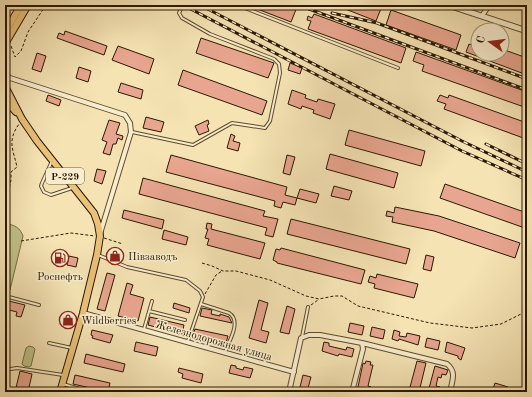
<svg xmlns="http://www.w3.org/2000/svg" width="532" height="397" font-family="'Old Standard TT',serif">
  <rect width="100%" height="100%" fill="#f5e3b4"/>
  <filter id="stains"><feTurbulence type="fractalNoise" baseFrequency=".005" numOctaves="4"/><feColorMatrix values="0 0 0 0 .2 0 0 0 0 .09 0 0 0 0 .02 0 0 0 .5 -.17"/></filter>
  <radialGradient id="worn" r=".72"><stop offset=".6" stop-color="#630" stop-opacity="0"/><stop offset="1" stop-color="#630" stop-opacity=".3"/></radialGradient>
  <!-- green -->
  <path fill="#c0c38a" stroke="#766e45" d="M7,224C15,225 20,228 23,236L10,290L7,289V285L5,286V225Z
    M29,346L33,347L35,349L31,366L29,367L24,366L22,364L26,348Z"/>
  <!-- building -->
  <path fill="#e8a58f" stroke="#2b1800" d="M247,5H291L297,7L291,22Z
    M335,5H380L382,6L376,21Z
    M391,10L461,35L456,50L386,25Z
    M314,14L406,48L401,63L308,29L311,21L307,20L308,16L312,18Z
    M65,31L107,46L104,55L57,38L59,33L64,35Z
    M477,37L478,54H502V49L527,58V75L466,52L469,44L474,46Z
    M201,38L274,63L268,78L196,53Z
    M118,46L154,59L149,74L112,60Z
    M416,52L527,92V108L422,71L424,65L413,61Z
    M37,53L46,56L41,72L32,69Z
    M290,63L302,68L300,74L288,70Z
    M79,67L91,71L88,82L76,78Z
    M183,70L267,101L262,115L178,85Z
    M121,83L143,90L141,99L118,92Z
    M292,90L306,95L305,98L317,102L318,99L335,104L330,119L313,113L314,110L302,106L301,109L288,104Z
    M48,95L61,100L59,106L46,101Z
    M440,95L448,98L449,95L527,123L526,139L444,109L446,104L437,101Z
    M146,117L164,122L161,132L143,128Z
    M109,120L120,123L116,134L123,136L122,140L118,138L116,144H113L110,155L103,153L107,142L102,140Z
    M208,120L209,124L207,125L209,131L199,135L195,126Z
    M349,130L425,151L421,166L345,145Z
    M231,134L235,136L233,141L240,143L238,151L227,148Z
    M330,154L398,173L394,188L326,169Z
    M171,155L287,187L285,195L297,198L295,205L283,202L281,208L274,206L275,201L166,172Z
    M287,155L295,157L290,175L283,173Z
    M97,169L106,171L102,184L94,181Z
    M143,178L265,211L263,216L278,219L273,237L265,235L267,228L139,194Z
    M445,184L527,213L522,227L440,198Z
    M334,186L352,191L349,200L331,196Z
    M300,189L319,194L316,203L297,198Z
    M395,207L439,216L520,243L515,258L434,231L392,222L393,217L386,216L387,211L394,213Z
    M124,210L164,220L162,229L122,218Z
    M291,219L410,249L406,264L287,234Z
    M207,223L212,224L211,229L265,243L260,259L207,245L209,239L205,238L208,229H206Z
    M164,230L188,237L186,245L162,239Z
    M281,248L365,270L361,284L277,263V262L273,260L276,249L280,250Z
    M426,255L434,257L431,271L423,269Z
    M69,256L78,258L76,267L67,265Z
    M107,273L115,275L105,311L97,309Z
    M377,274L418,284L414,298L374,288L375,284L368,282L370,276L376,278Z
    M127,283L133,285L130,294L144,298L138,321L118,316Z
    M5,300L25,305L21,317L16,316L17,312L5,309Z
    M259,300L268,303L261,330L269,332L266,343L249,338Z
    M174,303L190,308L189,313L173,308Z
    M287,306L295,309L289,334L280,332Z
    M202,308L212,310L211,314L220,316V314L229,317L232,323L200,316Z
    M150,317L184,325L182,334L148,325Z
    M350,323L364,326L362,335L348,332Z
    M372,327L385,330L383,339L370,336Z
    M195,329L228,336L225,346L192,338Z
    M92,330L113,335L110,343L92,338L93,336L91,335Z
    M394,330L400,332L399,336L406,337L407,333L420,336L418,345L399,339L398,341L392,339Z
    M427,338L440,341L438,350L425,347Z
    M136,342L158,347L156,356L134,351Z
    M324,342L329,343V346L346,350L347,347L354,349L352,357L339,354L338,356L322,351Z
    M447,342L465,348L461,360L458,358V356L445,352Z
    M86,354L125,364L123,372L84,363Z
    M366,361L371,362L370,365H373L368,386L371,387L370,391L364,389V392H357L363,363L365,364Z
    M417,361L426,363L419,392H414L409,391Z
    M231,365L236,366V368L243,370L244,367L253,369L250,378L229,373Z
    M435,366L448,370L446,375L442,374L441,378L438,377L436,386L440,387L438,392H428Z
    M179,368L203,374L201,383L182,378L183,374L178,372Z
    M20,371L32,374L28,392H15Z
    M75,375L110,383L108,392L73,384Z
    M303,375L311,377L307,392L299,391Z
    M495,383L508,387L506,392H492Z"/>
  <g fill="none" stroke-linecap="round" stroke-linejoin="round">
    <defs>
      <path id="service" d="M237,5L398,68
        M132,132L193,145L232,123L265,128L270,121L280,73L279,64L274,59L210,34L182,18L179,13L183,5
        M52,161L42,183L41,186L44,192L51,195L72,188
        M98,255L127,267L186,280L200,291L203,297L188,341
        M5,296L39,305
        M201,304L229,313C242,321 229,341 225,352
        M149,311L185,320
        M144,329L152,301
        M302,337L308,307
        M49,343L72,348
        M5,368L11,369L17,368L63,375
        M63,384L90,392"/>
      <path id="minor" d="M482,16L489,5
        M5,75L10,78L125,115L130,123L131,132L100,234
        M83,313L294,372
        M289,392L301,338L309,335H320L362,343L447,364C457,372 452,381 450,392
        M352,392L363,349L362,343"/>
      <path id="tertiary" d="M448,5L527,31"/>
      <path id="trunk" d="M5,32L21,5
        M5,44L28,5
        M5,86L22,119L37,141L94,213L98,224L100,236L97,255L83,313L60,392
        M5,100L16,112"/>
    </defs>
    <!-- service casing -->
    <use href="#service" stroke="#5e4b2d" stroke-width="4"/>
    <!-- minor casing -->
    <use href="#minor" stroke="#5e4b2d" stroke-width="6"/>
    <!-- tertiary casing -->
    <use href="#tertiary" stroke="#5e4b2d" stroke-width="7"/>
    <!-- trunk casing -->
    <use href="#trunk" stroke="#2b1800" stroke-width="8"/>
    <!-- path -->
    <path stroke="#2b1800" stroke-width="1" stroke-dasharray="3 2" stroke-linecap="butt" d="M11,46L15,57L21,51L28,32L46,5
      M5,207L11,180V172L17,167C13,149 7,141 19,124
      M104,238L123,244
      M21,241L71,233L95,236
      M202,263L212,266L223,271H236L270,280L306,296L319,299L334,296H342L358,306L430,323L472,328L501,324L527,311
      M205,294L216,275L222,271
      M311,305L318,300"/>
    <!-- service -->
    <use href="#service" stroke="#f8edce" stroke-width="2"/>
    <!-- minor -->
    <use href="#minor" stroke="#f8edce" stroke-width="4"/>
    <!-- tertiary -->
    <use href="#tertiary" stroke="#f8edce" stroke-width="5"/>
    <!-- trunk -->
    <use href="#trunk" stroke="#eac27a" stroke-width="6"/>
    <defs>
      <path id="rail" d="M183,5L462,151L527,180
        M200,5L462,141L527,172
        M309,9L527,90
        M332,13L377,23L527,79
        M486,144L527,164"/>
    </defs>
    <!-- rail casing -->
    <use href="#rail" stroke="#2b1800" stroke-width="3"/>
    <!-- rail -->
    <use href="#rail" stroke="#f8edce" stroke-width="1.5" stroke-dasharray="4.5" stroke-linecap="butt"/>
  </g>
  <!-- icons -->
  <defs>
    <symbol id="shop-ring" viewBox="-11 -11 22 22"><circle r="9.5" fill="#f8edce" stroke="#8f2418" stroke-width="1.5"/><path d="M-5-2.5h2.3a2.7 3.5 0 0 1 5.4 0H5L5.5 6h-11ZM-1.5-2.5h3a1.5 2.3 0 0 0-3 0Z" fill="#8f2418"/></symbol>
    <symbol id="fuel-ring" viewBox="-11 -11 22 22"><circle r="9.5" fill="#f8edce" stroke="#8f2418" stroke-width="1.5"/><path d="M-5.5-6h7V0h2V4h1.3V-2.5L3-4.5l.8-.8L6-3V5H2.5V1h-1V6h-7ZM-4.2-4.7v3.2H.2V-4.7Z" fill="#8f2418"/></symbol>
  </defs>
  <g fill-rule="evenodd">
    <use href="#shop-ring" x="105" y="246" width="20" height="20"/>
    <use href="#fuel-ring" x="50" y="248" width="20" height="20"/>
    <use href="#shop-ring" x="58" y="310" width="20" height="20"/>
  </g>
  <g text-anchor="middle" stroke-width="3" stroke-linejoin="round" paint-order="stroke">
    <!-- shield labels -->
    <rect fill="#f8edce" stroke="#68583e" stroke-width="1" x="46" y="168" width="38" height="16" rx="3"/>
    <g font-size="10" font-weight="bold" fill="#2b1800">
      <text x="65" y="180">Р-229</text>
    </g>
    <!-- poi labels -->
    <g font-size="11" fill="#2b1800" stroke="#f8edce" text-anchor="start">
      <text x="128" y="260">Пiвзаводъ</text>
      <text x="60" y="280" text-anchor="middle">Роснефть</text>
      <text x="81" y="324">Wildberries</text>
    </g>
    <!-- street labels -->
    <g font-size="11" fill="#2b1800" stroke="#f8edce">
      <text transform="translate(214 340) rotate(16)" y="4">Железнодорожная улица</text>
    </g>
  </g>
  <!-- margin -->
  <rect width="532" height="397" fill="none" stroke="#f5e3b4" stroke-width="20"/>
  <rect x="6" y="6" width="520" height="385" fill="none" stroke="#2b1800" stroke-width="2"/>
  <rect x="10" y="10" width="512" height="377" fill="none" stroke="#2b1800"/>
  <!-- north arrow -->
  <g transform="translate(490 42) rotate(284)"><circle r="19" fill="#f8edce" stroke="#a6987c"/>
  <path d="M0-3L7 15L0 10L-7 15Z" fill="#8f2418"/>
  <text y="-6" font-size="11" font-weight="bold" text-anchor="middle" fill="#2b1800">С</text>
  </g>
  <rect width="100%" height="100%" filter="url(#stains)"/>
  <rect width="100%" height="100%" fill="url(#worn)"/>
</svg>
